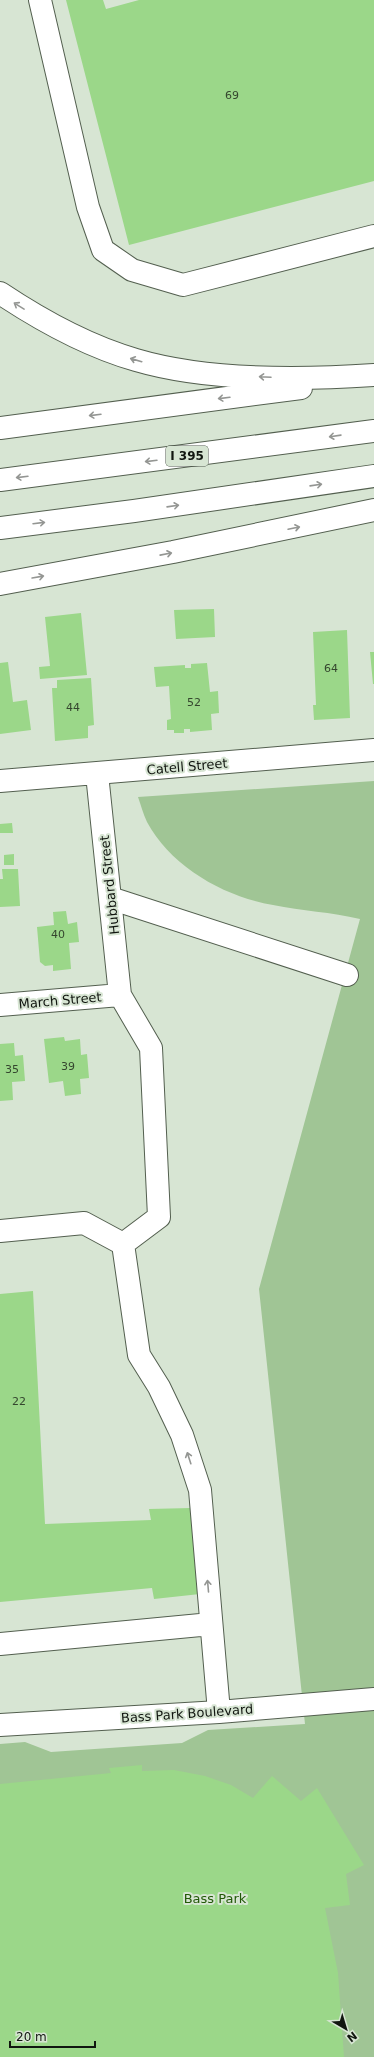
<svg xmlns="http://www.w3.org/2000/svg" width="374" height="2057" font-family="'DejaVu Sans',sans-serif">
  <rect width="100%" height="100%" fill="#d7e5d3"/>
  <!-- green -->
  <path fill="#a0c595" d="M374,781V2057H0V1744L25,1742L51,1752L182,1743L208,1730L305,1724L259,1289L360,919C331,912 302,911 273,905C225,897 171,867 147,822C143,814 141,805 138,797Z"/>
  <!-- building -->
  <path fill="#9bd789" d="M66,0H103L106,9L139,0H374V181L129,245Z
    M214,609L215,637L176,639L174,610Z
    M81,613L87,675L40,679L39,667L50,666L45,617Z
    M347,630L350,718L314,720L313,705H316L313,632Z
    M370,652H374V684H373Z
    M8,662L13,702L27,700L31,730L0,734V663Z
    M207,663L210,692L218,691L219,713L211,714L212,730L190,732V729H184V733H174V730H167V720L171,719L169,686L156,687L154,667L185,665V668H191V664Z
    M91,678L94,725L88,726V738L55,741L52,688H57V680Z
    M12,823L13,833H0V824Z
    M14,854V865H4V855Z
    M2,869H18L20,906L0,907V879H3Z
    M66,911L68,924L77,922L79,942L69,943L71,969L53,971V965L45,966L40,962L37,927L54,925L53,912Z
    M64,1037L65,1041L80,1039L81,1055L87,1054L89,1078L80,1079L81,1094L65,1096L63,1081L49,1083L44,1039Z
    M14,1043L15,1056L23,1055L25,1081L12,1082L13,1100L0,1101V1044Z
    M33,1291L45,1524L151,1520L149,1509L191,1508L200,1594L154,1599L152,1588L0,1602V1294Z
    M142,1765V1771L174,1770L205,1776L231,1785L253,1798L272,1776L301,1801L317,1788L364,1865L346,1874L350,1905L325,1908L338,1973L344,2057H0V1784L111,1773L109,1768Z"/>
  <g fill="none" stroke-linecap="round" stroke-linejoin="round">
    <defs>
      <path id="minor" d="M40,0L88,207L103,250L132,270L183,285L374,236
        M97,774L120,995L151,1048L159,1217L123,1244
        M0,781L374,750
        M110,898L347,975
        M0,1005L120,995
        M0,1231L84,1223L123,1244L139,1355L159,1387L182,1435L200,1490L219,1712
        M0,1644L211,1624
        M0,1725L219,1712L374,1699"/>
      <path id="highway" d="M0,293C42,321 87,346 136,360C207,381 300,380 374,375
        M0,428L301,388
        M0,480L374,431
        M0,528L134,511L374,476
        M0,584L173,552L374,510"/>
    </defs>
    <!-- minor casing -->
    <use href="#minor" stroke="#535f4f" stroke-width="24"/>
    <!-- highway casing -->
    <use href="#highway" stroke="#535f4f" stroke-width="24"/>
    <!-- minor -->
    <use href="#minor" stroke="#fff" stroke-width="22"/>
    <!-- highway -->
    <use href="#highway" stroke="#fff" stroke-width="22"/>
  </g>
  <!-- one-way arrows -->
  <defs><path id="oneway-shaft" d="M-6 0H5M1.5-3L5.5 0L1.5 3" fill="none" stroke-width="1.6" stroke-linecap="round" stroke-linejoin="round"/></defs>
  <g stroke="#949693">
    <use href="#oneway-shaft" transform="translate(19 306) rotate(-148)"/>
    <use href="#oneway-shaft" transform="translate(136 360) rotate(-164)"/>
    <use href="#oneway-shaft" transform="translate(265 377) rotate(-177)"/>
    <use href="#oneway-shaft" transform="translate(224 398) rotate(173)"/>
    <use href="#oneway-shaft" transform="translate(95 415) rotate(173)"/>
    <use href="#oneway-shaft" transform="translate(335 436) rotate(172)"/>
    <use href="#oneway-shaft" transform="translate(151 461) rotate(173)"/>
    <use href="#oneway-shaft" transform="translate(22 477) rotate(173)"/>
    <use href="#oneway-shaft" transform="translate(316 485) rotate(-8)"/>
    <use href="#oneway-shaft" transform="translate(173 506) rotate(-8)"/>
    <use href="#oneway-shaft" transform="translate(39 523) rotate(-7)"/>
    <use href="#oneway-shaft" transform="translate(294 528) rotate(-12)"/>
    <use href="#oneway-shaft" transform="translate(166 554) rotate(-11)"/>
    <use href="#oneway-shaft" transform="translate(38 577) rotate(-10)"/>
    <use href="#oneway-shaft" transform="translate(189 1458) rotate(-108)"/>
    <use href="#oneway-shaft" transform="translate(208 1586) rotate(-95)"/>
  </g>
  <g text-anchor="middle" stroke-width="4" stroke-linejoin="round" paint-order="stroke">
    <!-- number labels -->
    <g font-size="11" fill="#34462e">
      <text x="232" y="99">69</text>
      <text x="331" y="672">64</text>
      <text x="194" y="706">52</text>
      <text x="73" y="711">44</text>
      <text x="58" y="938">40</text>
      <text x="68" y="1070">39</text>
      <text x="12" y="1073">35</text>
      <text x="19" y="1405">22</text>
    </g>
    <!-- shield labels -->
    <rect fill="#d7e5d3" stroke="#4c544a" stroke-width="1" x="166" y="446" width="42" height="20" rx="3"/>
    <g font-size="12" font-weight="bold" fill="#111610">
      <text x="187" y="460">I 395</text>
    </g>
    <!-- street labels -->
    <g font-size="13" fill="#111610" stroke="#d7e5d3">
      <text transform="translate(187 766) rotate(-5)" y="5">Catell Street</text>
      <text transform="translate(109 885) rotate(-96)" y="5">Hubbard Street</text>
      <text transform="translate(60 1000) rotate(-5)" y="5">March Street</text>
      <text transform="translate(187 1713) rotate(-4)" y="5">Bass Park Boulevard</text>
    </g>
    <!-- park labels -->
    <g font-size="13" fill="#225908" stroke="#d7e5d3">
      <text x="215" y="1903">Bass Park</text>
    </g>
  </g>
  <!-- north arrow -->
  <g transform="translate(346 2029) rotate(142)" stroke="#d7e5d3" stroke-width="3" paint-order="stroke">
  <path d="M0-3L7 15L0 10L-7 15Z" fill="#111610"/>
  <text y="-6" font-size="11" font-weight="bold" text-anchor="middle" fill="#111610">N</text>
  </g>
  <!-- scale -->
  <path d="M10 2041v6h85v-6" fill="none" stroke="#111610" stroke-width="2"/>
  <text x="16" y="2041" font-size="12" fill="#111610" stroke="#d7e5d3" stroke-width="3" paint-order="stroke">20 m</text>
</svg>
